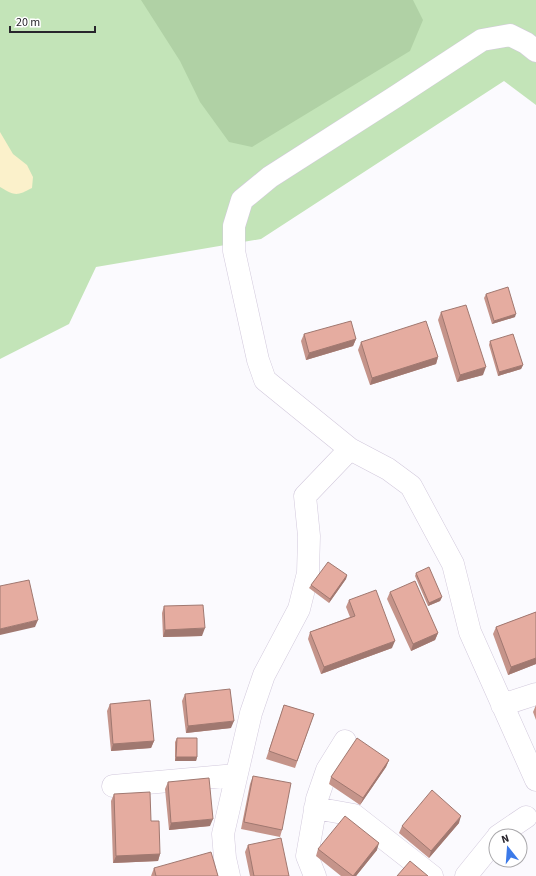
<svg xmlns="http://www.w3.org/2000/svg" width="536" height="876" font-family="'Source Sans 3',sans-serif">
  <rect width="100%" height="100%" fill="#fbfafe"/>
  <!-- green -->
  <path fill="#c3e4b8" d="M0,0H536V105L504,81L261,239L96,267L69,324L0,359Z"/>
  <!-- forest -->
  <path fill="#b0d1a5" d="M141,0H413L423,20L410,51L252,147L229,142L200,102L180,61Z"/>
  <!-- sand -->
  <path fill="#fbf1cb" d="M0,132L13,154L27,165L33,177L32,188C17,196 15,196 0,187Z"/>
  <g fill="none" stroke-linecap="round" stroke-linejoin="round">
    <defs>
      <path id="minor" d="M536,51L526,43L510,35L482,40L395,97L270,177L242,200L234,226V251L258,360L265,380L350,449L388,469L411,486L453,564L470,632L536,780
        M502,705L536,694
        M113,786L236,775
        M315,808L354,815L432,876
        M498,836L526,817
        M229,876L225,858L223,834L251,713L264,675L299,609L308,573L309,536L305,496L350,449
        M315,876L307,856L317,799L327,770L345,741
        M466,876L496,839"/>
    </defs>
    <!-- minor casing -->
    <use href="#minor" stroke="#d2c9dc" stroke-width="23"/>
    <!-- minor -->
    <use href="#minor" stroke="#fff" stroke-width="22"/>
  </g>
  <!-- wall -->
  <path fill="#c5948a" d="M486,294L515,317L492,324L484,298Z
    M441,312L483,375L457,382L438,320Z
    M304,334L356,339L353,346L306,360L301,341Z
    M490,341L523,365L521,369L498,376L489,345Z
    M361,342L438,357L436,364L370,385L358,350Z
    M416,573L442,597L440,601L428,606L415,576Z
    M347,575L346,579L329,603L309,588L311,585Z
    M390,592L438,633L435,640L411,651L387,599Z
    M349,600L392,648L321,674L308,639L310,632L350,617L346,607Z
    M164,606L202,636L163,637L162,613Z
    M536,612V664L508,675L493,634L496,627Z
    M185,694L231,728L186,733L182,701Z
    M110,704L154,741L151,748L111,751L107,711Z
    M284,705L314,714L295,768L266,759Z
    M536,705V720L533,712Z
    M177,738L197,757L196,761H175V742Z
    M389,760L386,767L360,805L329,784L331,777Z
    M253,776L282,830L280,837L241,829L250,784Z
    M168,782L210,826L169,830L165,789Z
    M114,794L151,821L160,854L158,861L113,863L111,801Z
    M459,823L429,858L399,833L402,826Z
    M248,845L289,876H250L245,852Z
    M318,849L377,850L356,876H341L316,856Z
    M154,868L218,876H151Z"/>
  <!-- shaded-wall -->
  <path fill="#a07870" d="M516,314L515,317L492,324L494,321Z
    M356,339L353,346L306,360L309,353Z
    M438,357L436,364L370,385L372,378Z
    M523,365L521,369L498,376L499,372Z
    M486,367L483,375L457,382L460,375Z
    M347,575L346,579L329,603L330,599Z
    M442,597L440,601L428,606L429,603Z
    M38,620L35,627L0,635V629Z
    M205,628L202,636L163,637L165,630Z
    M438,633L435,640L411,651L413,644Z
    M395,641L392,648L321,674L324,667Z
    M536,658V664L508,675L511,667Z
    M234,721L231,728L186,733L188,726Z
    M154,741L151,748L111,751L113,744Z
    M176,757H197L196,761H175Z
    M389,760L386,767L360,805L363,798Z
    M461,816L459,823L429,858L431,851Z
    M213,819L210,826L169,830L171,823Z
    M379,843L377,850L356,876H353Z
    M160,854L158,861L113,863L116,856Z"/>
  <!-- building -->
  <path fill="#e5aca0" stroke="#a07870" d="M508,287L516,314L494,321L486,294Z
    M466,305L486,367L460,375L441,312Z
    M351,321L356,339L309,353L304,334Z
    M426,321L438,357L372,378L361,342Z
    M513,334L523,365L499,372L490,341Z
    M328,562L347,575L330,599L311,585Z
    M429,567L442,597L429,603L416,573Z
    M29,580L38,620L0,629V586Z
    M415,581L438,633L413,644L390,592Z
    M376,590L395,641L324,667L310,632L355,616L349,600Z
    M203,605L205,628L165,630L164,606Z
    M536,612V658L511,667L496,627Z
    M230,689L234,721L188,726L185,694Z
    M150,700L154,741L113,744L110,704Z
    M284,705L314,714L297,761L269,751Z
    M177,738H197V757H176Z
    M357,738L389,760L363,798L331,777Z
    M253,776L291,783L282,830L244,822Z
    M209,778L213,819L171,823L168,782Z
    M432,790L461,816L431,851L402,826Z
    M150,792L151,821H159L160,854L116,856L114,794Z
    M345,816L379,843L353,876L318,849Z
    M281,838L289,876H254L248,845Z
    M211,852L218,876H156L154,868Z
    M410,861L428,876H397Z"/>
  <!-- north arrow -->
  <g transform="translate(508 848) rotate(343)"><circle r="19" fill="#ffffff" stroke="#a9a8ab"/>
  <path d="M0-3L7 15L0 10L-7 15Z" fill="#3b7ae9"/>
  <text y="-6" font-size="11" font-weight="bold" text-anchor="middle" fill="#28252c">N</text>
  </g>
  <!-- scale -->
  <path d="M10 26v6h85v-6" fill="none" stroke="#28252c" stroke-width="2"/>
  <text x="16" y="26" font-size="12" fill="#28252c" stroke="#ffffff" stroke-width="3" paint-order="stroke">20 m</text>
</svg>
